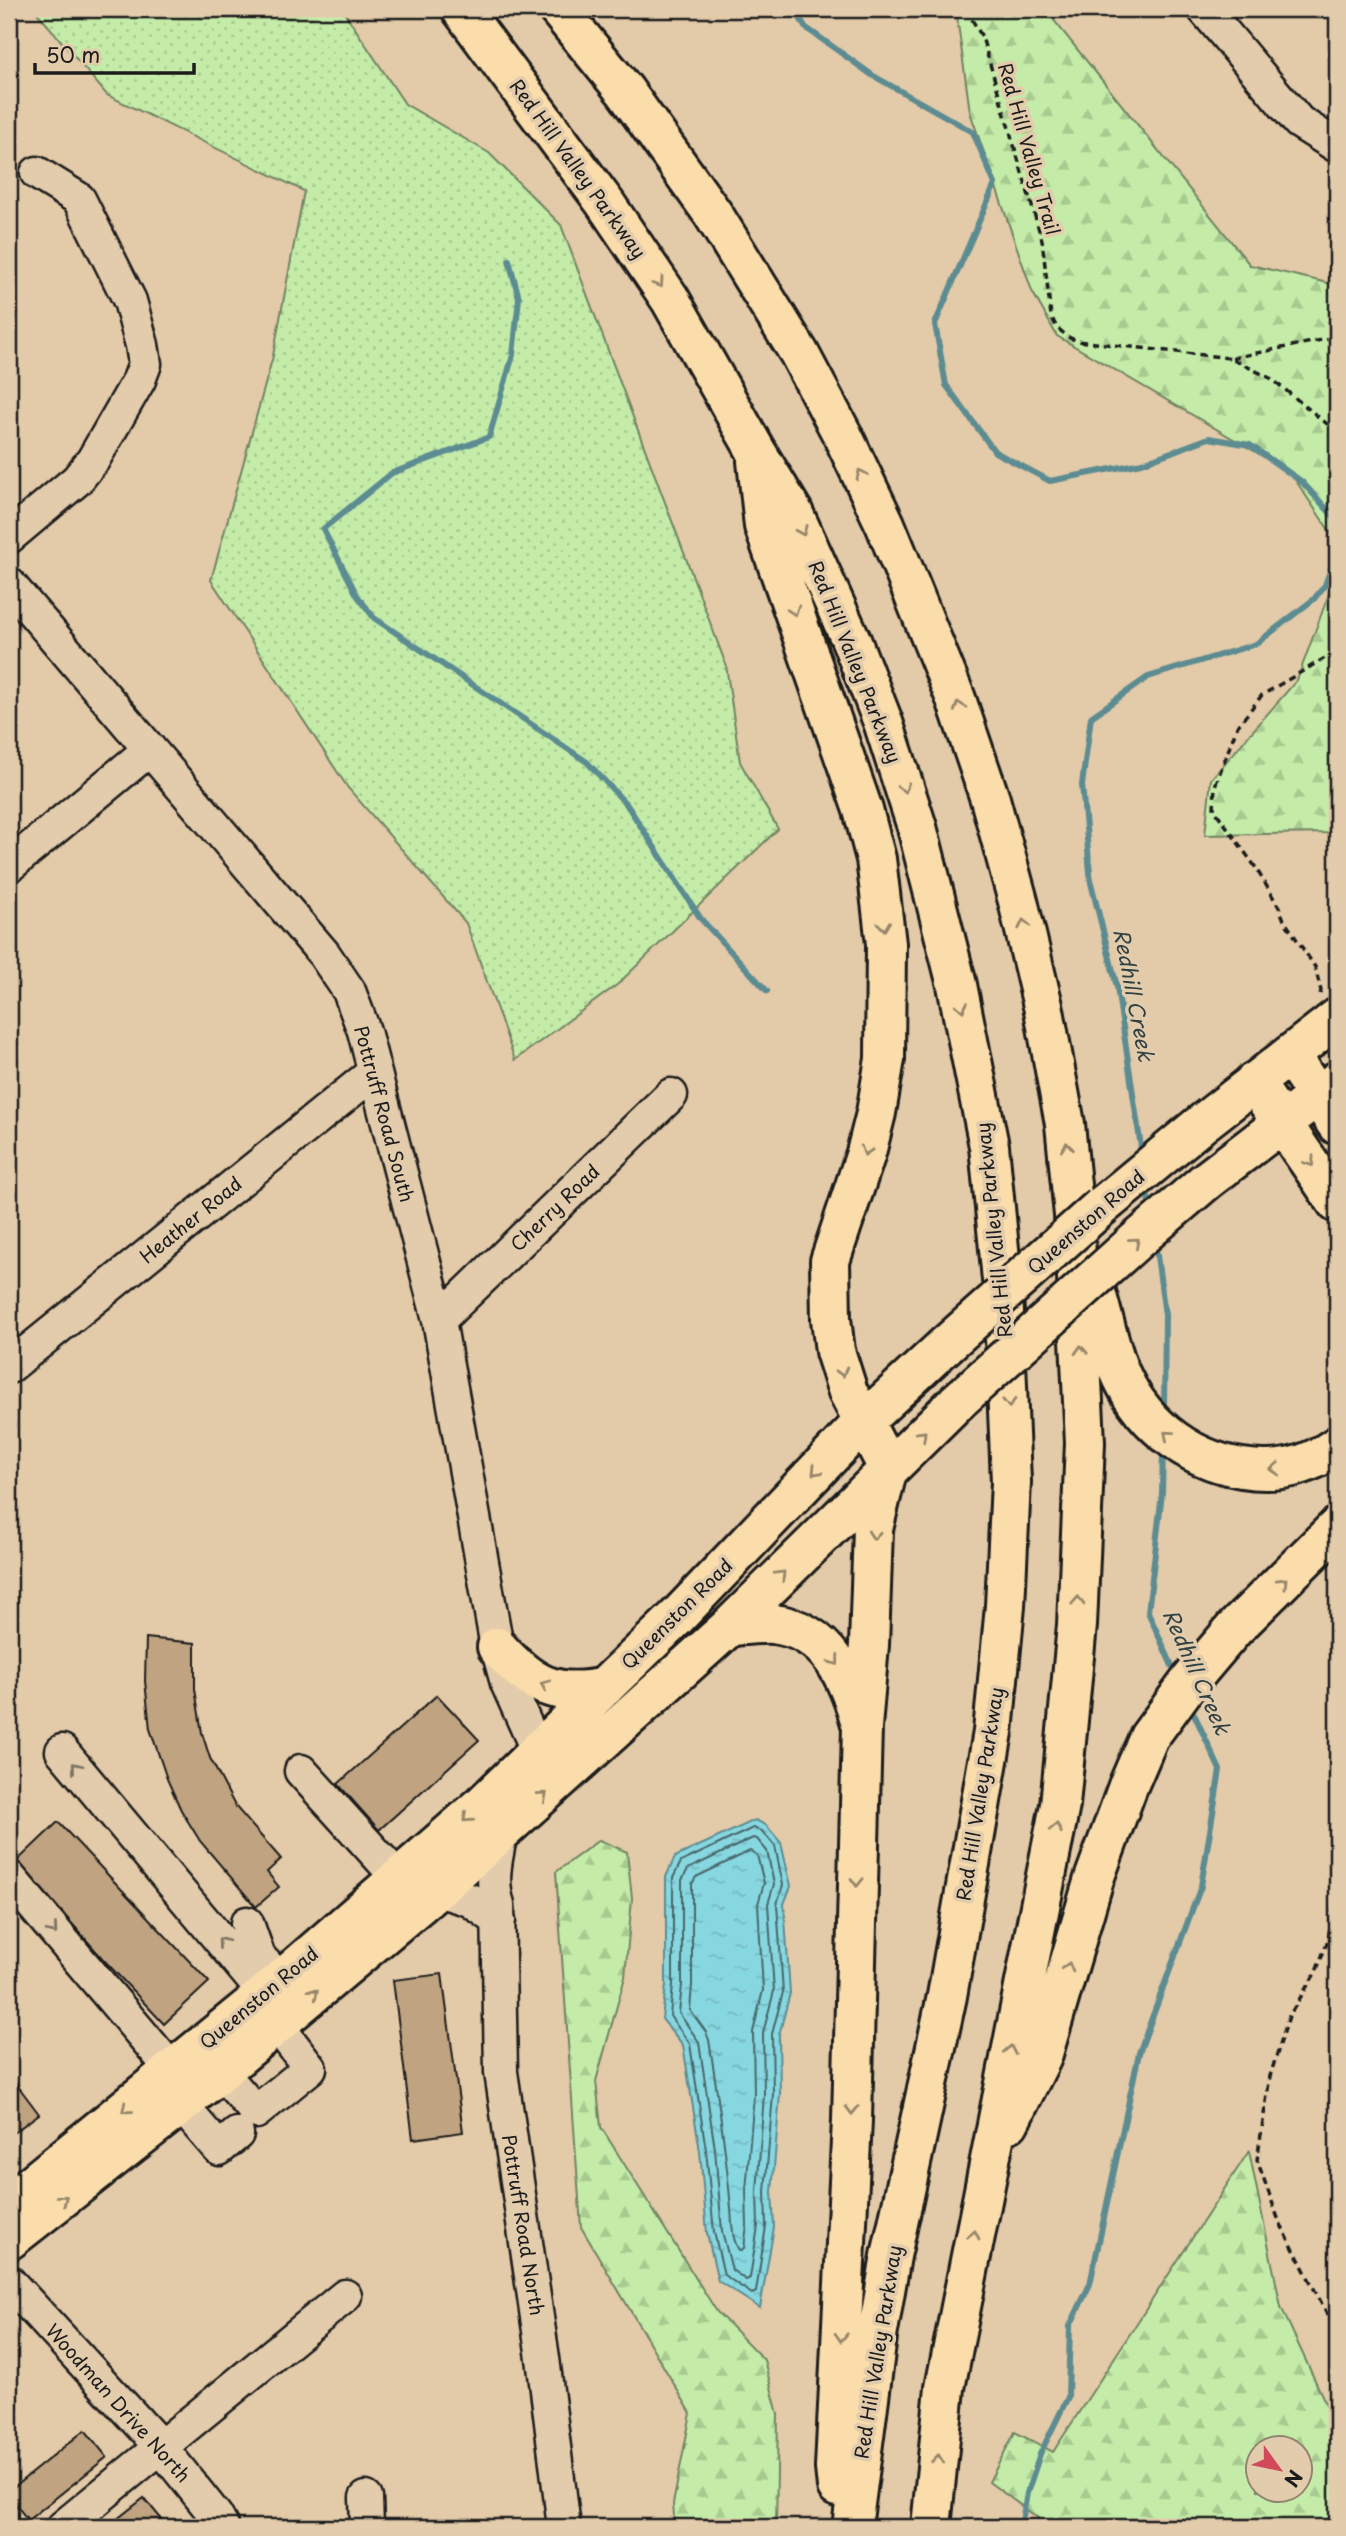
<svg xmlns="http://www.w3.org/2000/svg" width="1346" height="2536" font-family="'Playpen Sans',sans-serif">
  <defs>
    <pattern id="grass-dots" width="8" height="8" patternUnits="userSpaceOnUse" patternTransform="scale(1.75)"><rect width="8" height="8" fill="#c4eca8"/><path d="M2 2h.1M6 6h.1" fill="none" stroke="#a8ca90" stroke-width="1.8" stroke-linecap="round"/></pattern>
    <pattern id="forest-firs" width="22" height="20" patternUnits="userSpaceOnUse" patternTransform="scale(1.75)"><rect width="22" height="20" fill="#c4eca8"/><path d="M5 1l3.5 6h-7zM16 11l3.5 6h-7z" fill="#a8ca90"/></pattern>
    <pattern id="water-ripples" width="26" height="14" patternUnits="userSpaceOnUse" patternTransform="scale(1.75)"><rect width="26" height="14" fill="#87d7e1"/><path d="M2 4q2-2 4 0t4 0M15 11q2-2 4 0t4 0" fill="none" stroke="#74b8c0"/></pattern>
  </defs>
  <rect width="100%" height="100%" fill="#e3caa8"/>
  <filter id="ink" filterUnits="userSpaceOnUse"><feTurbulence type="fractalNoise" baseFrequency=".0143" numOctaves="2"/><feDisplacementMap in="SourceGraphic" scale="14" xChannelSelector="R" yChannelSelector="G"/><feConvolveMatrix kernelMatrix="1 2 1 2 8 2 1 2 1" color-interpolation-filters="sRGB"/></filter>
  <g filter="url(#ink)">
    <!-- grass -->
    <path fill="url(#grass-dots)" stroke="#708462" stroke-width="2" d="M34,9H342L405,104L489,153L561,225L726,665L740,762L778,829L618,984L515,1060L466,923L348,788L211,580L273,356L304,191L107,95Z"/>
    <!-- forest -->
    <path fill="url(#forest-firs)" stroke="#708462" stroke-width="2" fill-rule="evenodd" d="M956,9H1045L1250,265L1337,285V542L1290,472L1057,336L1032,291L970,112Z
      M1337,572V830L1334,833L1205,835L1211,779L1297,680Z
      M599,1840L627,1852L632,1898L625,1977L596,2081L601,2127L717,2312L764,2360L778,2414L776,2527H675L673,2504L691,2413L581,2227L556,1872Z
      M1249,2151L1281,2307L1337,2428V2527H1037L1038,2518L989,2482L1015,2432L1053,2452ZM1258,2448H1300V2490H1258Z"/>
    <!-- water -->
    <path fill="url(#water-ripples)" stroke="#5c8c92" stroke-width="2" d="M755,1820L766,1825L781,1843L791,1886L784,1904L790,1993L779,2035L780,2094L772,2192L774,2227L760,2308L718,2281L707,2233L700,2151L683,2045L662,2019L666,1985V1877L675,1857Z"/>
    <g fill="none" stroke-linecap="round" stroke-linejoin="round">
      <!-- shore -->
      <path stroke="#47676b" stroke-width="2" d="M753,1828L762,1831L775,1846L783,1885L777,1904L783,1992L772,2034L773,2094L765,2192L766,2226L756,2292L752,2294L724,2275L714,2232L706,2150L690,2044L670,2016L673,1985V1878L681,1862Z
        M753,1838L757,1839L767,1851L774,1884L768,1904L774,1991L763,2033L764,2094L757,2192L758,2226L750,2278L746,2280L732,2270L722,2231L715,2149L699,2042L679,2013L682,1985V1880L688,1869Z
        M750,1851L757,1855L764,1883L758,1904L763,1990L753,2032L754,2094L746,2191L747,2225L744,2248L740,2251C732,2242 732,2222 731,2209C726,2152 718,2096 709,2040L706,2032L690,2010L692,1985V1884L696,1877Z"/>
      <!-- stream -->
      <path stroke="#5c8c92" stroke-width="6" d="M795,9L805,27L872,75L973,132L995,184L935,324L946,385L995,452L1050,481L1142,463L1209,438L1250,445L1302,482L1335,518L1334,560L1325,585L1314,599L1256,644L1148,677L1091,717L1082,785L1091,883L1117,987L1142,1154
        M509,260L519,298L513,355L489,437L392,473L323,529L357,595L374,618L587,762L627,805L701,919L767,991
        M1146,1185L1150,1209
        M1155,1241L1165,1315L1164,1411
        M1163,1450L1162,1493L1148,1612L1177,1677
        M1021,2527L1027,2493L1040,2454L1068,2397L1070,2326L1090,2284L1139,2053L1201,1886L1220,1770L1189,1703"/>
    </g>
    <!-- building -->
    <path fill="#c0a380" stroke="#1c1c1c" stroke-width="2" d="M146,1638L195,1643V1689L202,1733L210,1758L235,1806L281,1859L267,1872L279,1887L256,1907L200,1841L181,1810L167,1779L150,1729L145,1681Z
      M437,1695L479,1740L379,1830L338,1784Z
      M58,1822L209,1982L164,2024L103,1959L17,1861Z
      M442,1974L463,2132L413,2139L393,1980Z
      M9,2074L39,2114L9,2136Z
      M85,2430L107,2457L28,2520L9,2496V2491Z
      M144,2498L168,2527H107Z"/>
    <g fill="none" stroke-linecap="round" stroke-linejoin="round">
      <defs>
        <path id="minor" d="M1204,9L1299,122L1337,146
          M9,537L77,480L93,460L139,380L145,364L142,345L130,301L79,199L37,173
          M9,584L324,954L349,991L364,1031L439,1320L497,1647L507,1683L538,1752
          M9,866L149,750
          M439,1320L671,1095
          M9,1367L373,1073
          M62,1751L265,1994
          M301,1771L399,1879
          M501,1833C496,1858 490,1880 498,1904L501,2072L543,2358L564,2527
          M9,1877L173,2071
          M437,1890L470,1900L499,1921
          M247,1923L259,1957L281,1980
          M221,2072L256,2112L310,2068L277,2025
          M181,2105L219,2149L237,2134
          M9,2282L160,2446L216,2516L222,2527
          M366,2498L367,2527
          M63,2527L345,2296"/>
        <path id="major" d="M1206,1181L1337,1081
          M1102,1206L1200,1125L1337,1018
          M497,1647C531,1685 555,1698 605,1687
          M9,2203L265,1994L481,1806L676,1618L863,1422L946,1345
          M9,2240L181,2105L437,1890L730,1626L957,1402"/>
        <path id="highway" d="M461,9L605,203L670,299L756,451L793,512L851,640L883,722L917,827L957,985L989,1146L1003,1290L1011,1482L1005,1606L993,1732L947,1996L891,2256L877,2337L852,2527
          M558,9L625,91L713,214L799,353L842,434L885,524L956,699L990,799L1018,901L1044,1010L1065,1124L1074,1215L1085,1443L1077,1625L1060,1805L945,2388L931,2527
          M757,461L764,526L863,810L876,859L886,944L885,1059L876,1113L866,1153L830,1261L831,1319L835,1351L848,1392L888,1468L873,1529L869,1645L862,1727
          M1290,1055L1337,1125
          M1254,1082L1337,1203
          M1092,1277C1100,1306 1107,1336 1117,1365C1137,1419 1185,1459 1242,1468C1278,1474 1307,1467 1337,1446
          M730,1626C743,1626 759,1623 773,1624C829,1630 849,1680 862,1727L852,2120L835,2468L837,2487
          M1009,2123L1042,2057L1094,1879L1128,1786L1149,1737L1190,1681L1234,1629L1337,1527"/>
      </defs>
      <!-- minor casing -->
      <use href="#minor" stroke="#1c1c1c" stroke-width="37"/>
      <!-- major casing -->
      <use href="#major" stroke="#1c1c1c" stroke-width="44"/>
      <!-- highway casing -->
      <use href="#highway" stroke="#1c1c1c" stroke-width="44"/>
      <!-- path -->
      <path stroke="#1c1c1c" stroke-width="3.5" stroke-dasharray="7 5" stroke-linecap="butt" d="M966,9L982,37L1042,240L1051,316L1057,328L1070,338L1078,341L1230,358L1272,379L1337,432
        M1232,358L1337,337
        M1320,994L1321,991L1315,967L1284,920L1279,907L1254,865L1214,809L1215,786L1237,727L1262,695L1337,651
        M1337,1882L1328,1940L1316,1972L1289,2016L1270,2076L1257,2160L1279,2221L1337,2333"/>
      <!-- minor -->
      <use href="#minor" stroke="#e3ccac" stroke-width="32"/>
      <!-- major -->
      <use href="#major" stroke="#fbddab" stroke-width="38"/>
      <!-- highway -->
      <use href="#highway" stroke="#fbddab" stroke-width="38"/>
      <defs>
        <path id="major-bridge" d="M946,1345L1102,1206
          M957,1402L1136,1241L1206,1181"/>
      </defs>
      <!-- major-bridge casing -->
      <use href="#major-bridge" stroke="#1c1c1c" stroke-width="44" stroke-linecap="butt"/>
      <!-- major-bridge -->
      <use href="#major-bridge" stroke="#fbddab" stroke-width="38"/>
    </g>
    <!-- one-way arrows -->
    <defs><path id="oneway-chevron" d="M-2-3.5L2.5 0L-2 3.5" fill="none" stroke-width="1.6" stroke-linecap="round" stroke-linejoin="round" transform="scale(1.75)"/></defs>
    <g stroke="#97866b">
      <use href="#oneway-chevron" transform="translate(659 283) rotate(56)"/>
      <use href="#oneway-chevron" transform="translate(861 474) rotate(-115)"/>
      <use href="#oneway-chevron" transform="translate(802 531) rotate(66)"/>
      <use href="#oneway-chevron" transform="translate(794 611) rotate(71)"/>
      <use href="#oneway-chevron" transform="translate(959 706) rotate(-109)"/>
      <use href="#oneway-chevron" transform="translate(904 788) rotate(72)"/>
      <use href="#oneway-chevron" transform="translate(1024 924) rotate(-103)"/>
      <use href="#oneway-chevron" transform="translate(884 926) rotate(83)"/>
      <use href="#oneway-chevron" transform="translate(962 1007) rotate(79)"/>
      <use href="#oneway-chevron" transform="translate(1067 1147) rotate(-96)"/>
      <use href="#oneway-chevron" transform="translate(866 1151) rotate(107)"/>
      <use href="#oneway-chevron" transform="translate(1310 1162) rotate(56)"/>
      <use href="#oneway-chevron" transform="translate(1135 1242) rotate(-41)"/>
      <use href="#oneway-chevron" transform="translate(1081 1350) rotate(-93)"/>
      <use href="#oneway-chevron" transform="translate(842 1372) rotate(73)"/>
      <use href="#oneway-chevron" transform="translate(1009 1403) rotate(88)"/>
      <use href="#oneway-chevron" transform="translate(922 1435) rotate(-44)"/>
      <use href="#oneway-chevron" transform="translate(1168 1435) rotate(-140)"/>
      <use href="#oneway-chevron" transform="translate(1275 1469) rotate(177)"/>
      <use href="#oneway-chevron" transform="translate(816 1471) rotate(134)"/>
      <use href="#oneway-chevron" transform="translate(874 1535) rotate(95)"/>
      <use href="#oneway-chevron" transform="translate(781 1575) rotate(-45)"/>
      <use href="#oneway-chevron" transform="translate(1283 1582) rotate(-45)"/>
      <use href="#oneway-chevron" transform="translate(1078 1601) rotate(-87)"/>
      <use href="#oneway-chevron" transform="translate(835 1661) rotate(53)"/>
      <use href="#oneway-chevron" transform="translate(545 1685) rotate(-157)"/>
      <use href="#oneway-chevron" transform="translate(543 1796) rotate(-41)"/>
      <use href="#oneway-chevron" transform="translate(467 1818) rotate(138)"/>
      <use href="#oneway-chevron" transform="translate(1056 1828) rotate(-78)"/>
      <use href="#oneway-chevron" transform="translate(857 1882) rotate(91)"/>
      <use href="#oneway-chevron" transform="translate(1068 1967) rotate(-74)"/>
      <use href="#oneway-chevron" transform="translate(314 1993) rotate(-40)"/>
      <use href="#oneway-chevron" transform="translate(1010 2050) rotate(-79)"/>
      <use href="#oneway-chevron" transform="translate(126 2109) rotate(141)"/>
      <use href="#oneway-chevron" transform="translate(852 2110) rotate(91)"/>
      <use href="#oneway-chevron" transform="translate(63 2199) rotate(-38)"/>
      <use href="#oneway-chevron" transform="translate(974 2235) rotate(-79)"/>
      <use href="#oneway-chevron" transform="translate(841 2337) rotate(93)"/>
      <use href="#oneway-chevron" transform="translate(938 2459) rotate(-84)"/>
    </g>
    <g stroke="#807464">
      <use href="#oneway-chevron" transform="translate(76 1767) rotate(-130)"/>
      <use href="#oneway-chevron" transform="translate(53 1930) rotate(50)"/>
      <use href="#oneway-chevron" transform="translate(222 1942) rotate(-130)"/>
    </g>
  </g>
  <g text-anchor="middle" stroke-width="7" stroke-linejoin="round" paint-order="stroke">
    <!-- street labels -->
    <g font-size="19" fill="#1c1c1c" stroke="#e3ccac">
      <text transform="translate(1029 149) rotate(74)" y="7">Red Hill Valley Trail</text>
      <text transform="translate(578 169) rotate(54)" y="7">Red Hill Valley Parkway</text>
      <text transform="translate(855 662) rotate(68)" y="7">Red Hill Valley Parkway</text>
      <text transform="translate(384 1114) rotate(75)" y="7">Pottruff Road South</text>
      <text transform="translate(555 1208) rotate(-44)" y="7">Cherry Road</text>
      <text transform="translate(191 1220) rotate(-39)" y="7">Heather Road</text>
      <text transform="translate(1086 1222) rotate(-41)" y="7">Queenston Road</text>
      <text transform="translate(994 1230) rotate(-96)" y="7">Red Hill Valley Parkway</text>
      <text transform="translate(677 1614) rotate(-45)" y="7">Queenston Road</text>
      <text transform="translate(980 1794) rotate(-81)" y="7">Red Hill Valley Parkway</text>
      <text transform="translate(259 1998) rotate(-40)" y="7">Queenston Road</text>
      <text transform="translate(523 2225) rotate(81)" y="7">Pottruff Road North</text>
      <text transform="translate(878 2352) rotate(-81)" y="7">Red Hill Valley Parkway</text>
      <text transform="translate(118 2403) rotate(48)" y="7">Woodman Drive North</text>
    </g>
    <!-- water labels -->
    <g font-size="21" font-style="italic" fill="#314143" stroke="#e3ccac">
      <text transform="translate(1133 995) rotate(79)" y="7">Redhill Creek</text>
      <text transform="translate(1196 1672) rotate(66)" y="7">Redhill Creek</text>
    </g>
  </g>
  <!-- margin -->
  <rect width="1346" height="2536" fill="none" stroke="#e3ccac" stroke-width="35"/>
  <rect x="18" y="18" width="1311" height="2501" fill="none" stroke="#1c1c1c" stroke-width="2.5" filter="url(#ink)"/>
  <!-- north arrow -->
  <g transform="translate(1279 2469) rotate(123)"><circle r="33" fill="#e3ccac" stroke="#938672" stroke-width="2"/>
  <path d="M0-5L12 26L0 18L-12 26Z" fill="#d1495b"/>
  <text y="-10" font-size="19" font-weight="bold" text-anchor="middle" fill="#1c1c1c">N</text>
  </g>
  <!-- scale -->
  <path d="M35 63v10h159v-10" fill="none" stroke="#1c1c1c" stroke-width="3.5"/>
  <text x="46" y="63" font-size="21" fill="#1c1c1c" stroke="#e3ccac" stroke-width="5" paint-order="stroke">50 m</text>
</svg>
